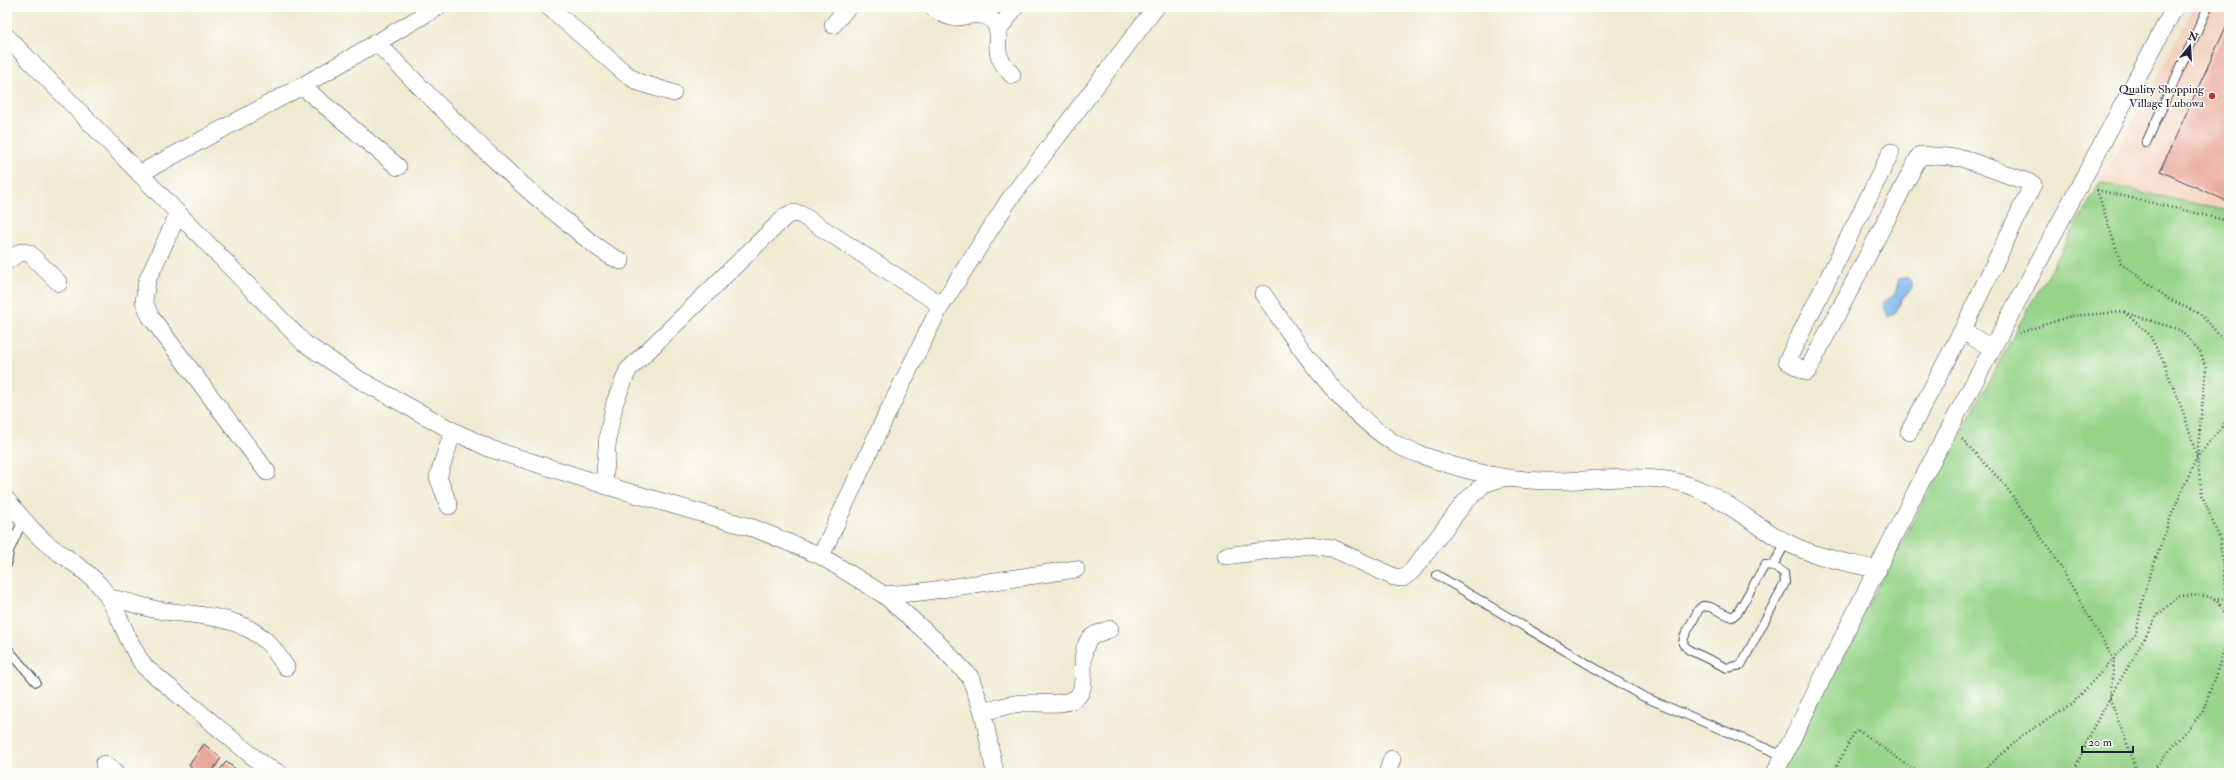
<svg xmlns="http://www.w3.org/2000/svg" width="2236" height="780" font-family="'IM FELL Double Pica',serif">
  <rect width="100%" height="100%" fill="#fdfcf7"/>
  <filter id="ink" filterUnits="userSpaceOnUse"><feTurbulence type="fractalNoise" baseFrequency=".025" numOctaves="2"/><feDisplacementMap in="SourceGraphic" scale="8" xChannelSelector="R" yChannelSelector="G"/><feConvolveMatrix kernelMatrix="1 2 1 2 8 2 1 2 1" color-interpolation-filters="sRGB"/></filter>
  <filter id="wash" filterUnits="userSpaceOnUse"><feTurbulence type="fractalNoise" baseFrequency=".012" numOctaves="4" result="noise"/><feDisplacementMap in="SourceGraphic" scale="16" xChannelSelector="R" yChannelSelector="G"/><feGaussianBlur stdDeviation="0.9" result="paint"/><feColorMatrix in="noise" values="0 0 0 0 0 0 0 0 0 0 0 0 0 0 0 0 0 1.4 0 .05"/><feComposite in="paint" operator="in"/></filter>
  <g filter="url(#wash)">
    <rect width="100%" height="100%" fill="#efead2"/>
    <!-- built -->
    <path fill="#f4d3c0" d="M2194,7H2229V211L2100,183Z"/>
    <!-- green -->
    <path fill="#96d489" stroke="#5c7b62" d="M2100,183L2229,211V773H1777L2032,301Z"/>
    <!-- water -->
    <path fill="#7ab6ec" stroke="#4e6c94" d="M1903,278H1908L1912,283V289L1903,297L1896,312L1888,317L1883,303L1895,294L1899,279Z"/>
    <g id="blocks">
      <!-- building -->
      <path fill="#e9a89b" d="M2229,20V202L2160,171Z
        M204,744L221,758L211,773H199L189,765Z
        M226,762L241,773H217Z"/>
    </g>
  </g>
  <g filter="url(#ink)">
    <use href="#blocks" fill-opacity="0" stroke="#414052" stroke-width="1"/>
    <g fill="none" stroke-linecap="round" stroke-linejoin="round">
      <defs>
        <path id="service" d="M2146,143L2208,7
          M7,565L9,551L23,520
          M1773,566L1765,565L1738,612L1732,617L1710,607L1703,606L1699,609L1684,637L1683,644L1689,650L1727,668L1741,665L1785,583L1784,573L1773,566L1786,542
          M1437,575L1642,696L1784,756
          M7,648L36,682"/>
        <path id="minor" d="M549,7L626,74L638,82L673,93
          M932,7C939,12 943,15 951,17C965,19 981,8 993,21C1001,31 997,40 998,51C999,60 1006,68 1012,75
          M833,25L848,7
          M998,31L1015,7
          M7,37L304,343L360,380L453,431L491,449L604,485L756,529L821,556L884,595L935,640L970,677L983,712L995,773
          M376,42C437,104 497,166 564,220C582,234 599,252 621,261
          M302,86L398,167
          M1891,152L1787,361L1807,372L1920,155L1962,158L2033,184L1962,331
          M139,174L302,86L438,7
          M178,214L147,281L144,301L150,316L267,472
          M7,261L21,252L29,253L59,283
          M1263,294C1299,347 1339,407 1394,443C1404,450 1419,454 1430,458C1468,472 1505,480 1545,481C1587,482 1632,473 1673,481C1715,489 1749,523 1786,542C1814,557 1847,562 1878,570
          M1909,432L1962,331L1992,348
          M604,485L608,435L615,402L628,370L786,216L793,213L800,214L941,305
          M7,500C19,515 31,530 46,543C64,557 86,569 101,587C120,610 126,643 145,667L263,765L279,773
          M449,506L438,477L453,431
          M821,556L884,420L939,309L1009,200L1156,7
          M1226,556L1309,545L1332,548L1394,577L1403,578L1412,571L1465,502L1484,484L1502,478
          M884,595L921,592L1076,569
          M108,598C128,600 145,609 165,611C200,616 240,615 268,643C275,650 280,659 286,667
          M983,712C996,709 1009,704 1022,703C1037,702 1066,707 1077,697C1091,685 1074,649 1093,636C1098,633 1105,631 1110,629
          M104,764L115,773
          M1387,773L1392,759
          M1775,773L1916,491L2175,7"/>
      </defs>
      <!-- service casing -->
      <use href="#service" stroke="#414052" stroke-width="10"/>
      <!-- minor casing -->
      <use href="#minor" stroke="#414052" stroke-width="18"/>
      <!-- path -->
      <path stroke="#414052" stroke-width="2.5" stroke-dasharray="1 3" stroke-linecap="butt" d="M2097,190L2121,263L2169,299L2200,314L2229,345
        M2097,190L2229,221
        M2124,312L2149,334L2163,361L2185,417L2197,457L2202,495L2220,540L2226,599
        M2019,333L2071,316L2123,312L2180,330L2200,351L2206,368L2197,457
        M1962,439L2004,484L2055,557L2114,660L2110,699L2138,773
        M2214,600L2229,598
        M1833,773L1856,729L1919,773
        M1981,773L2023,735L2071,705L2136,634L2144,593L2171,516L2197,457L2229,418
        M2073,773L2094,726L2157,616L2178,596C2208,595 2218,592 2229,624
        M2151,773L2203,711L2229,636"/>
      <!-- service -->
      <use href="#service" stroke="#fff" stroke-width="8"/>
      <!-- minor -->
      <use href="#minor" stroke="#fff" stroke-width="17"/>
    </g>
  </g>
  <!-- markers -->
  <circle fill="#c8321e" stroke="#fdfcf7" stroke-width="1.5" cx="2212" cy="96" r="4"/>
  <g text-anchor="middle" stroke-width="3" stroke-linejoin="round" paint-order="stroke">
    <!-- poi labels -->
    <g font-size="12" fill="#22223b" stroke="#fdfcf7" text-anchor="end">
      <text x="2204" y="93">Quality Shopping<tspan x="2204" dy="14">Village Lubowa</tspan></text>
    </g>
  </g>
  <!-- margin -->
  <rect width="2236" height="780" fill="none" stroke="#fdfcf7" stroke-width="24"/>
  <!-- north arrow -->
  <g transform="translate(2190 46) rotate(18)" stroke="#fdfcf7" stroke-width="3" paint-order="stroke">
  <path d="M0-3L7 15L0 10L-7 15Z" fill="#22223b"/>
  <text y="-6" font-size="11" font-weight="bold" text-anchor="middle" fill="#22223b">N</text>
  </g>
  <!-- scale -->
  <path d="M2082 746v6h51v-6" fill="none" stroke="#22223b" stroke-width="2"/>
  <text x="2088" y="746" font-size="12" fill="#22223b" stroke="#fdfcf7" stroke-width="3" paint-order="stroke">20 m</text>
</svg>
